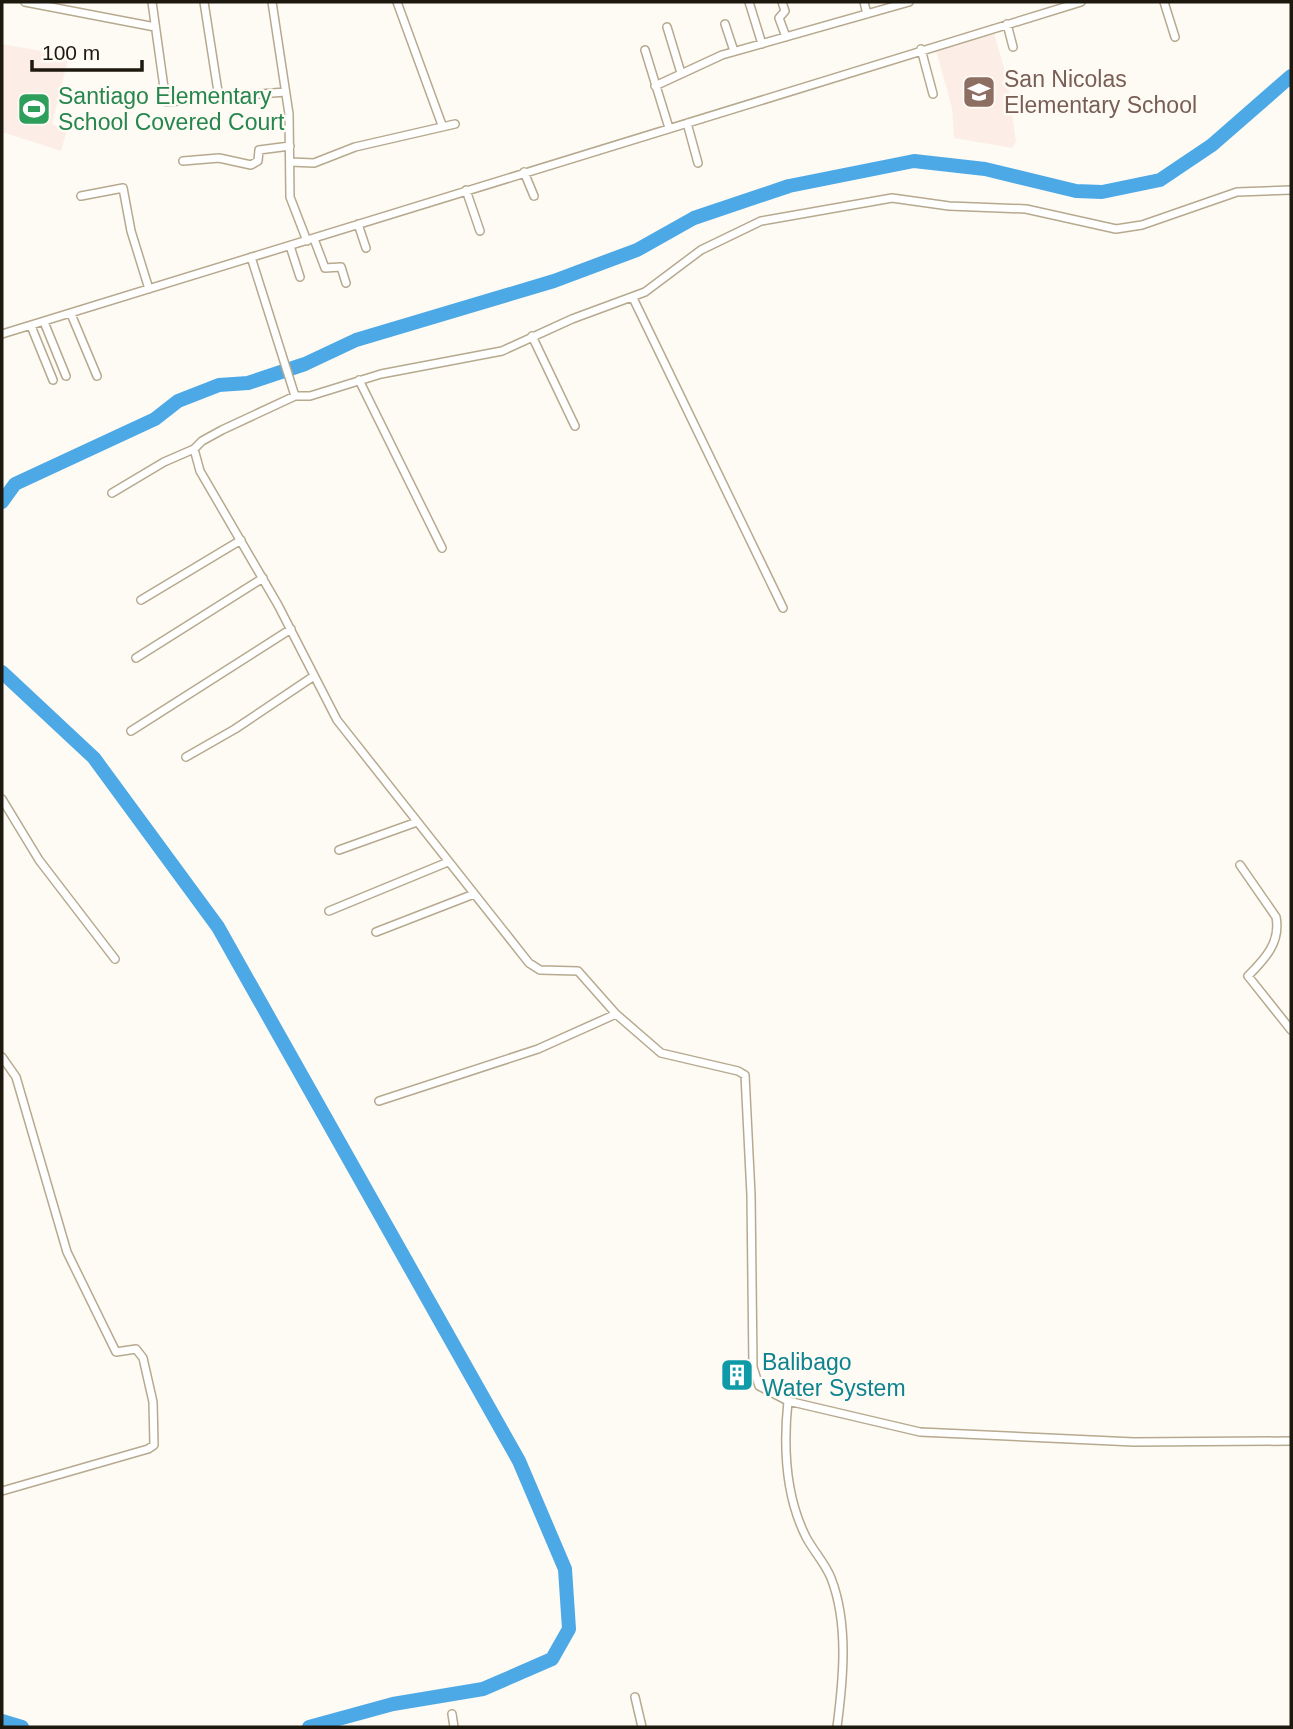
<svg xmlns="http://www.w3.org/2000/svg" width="1293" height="1729" font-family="Helvetica,sans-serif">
  <rect width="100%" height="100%" fill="#fefbf5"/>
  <!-- education -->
  <path fill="#fceee7" d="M994,33L1008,82L1016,142L1012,148L954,138L952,108L936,50Z
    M2,44L69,56L52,124L67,130L61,151L2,132Z"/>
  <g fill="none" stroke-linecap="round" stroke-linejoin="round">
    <!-- river -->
    <path stroke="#4ca9e6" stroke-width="14" d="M2,502L15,484L155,419L178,401L219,385L248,383L305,364L356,340L554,281L637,250L694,218L789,186L914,161L985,169L1076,191L1102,192L1160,180L1212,145L1291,76
      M2,672L94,758L218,927L519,1461L565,1569L569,1629L552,1659L483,1689L393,1704L309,1727
      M2,1721L22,1727"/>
    <defs>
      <path id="street" d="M25,2L155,27
        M152,2L166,102L285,92
        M204,2L219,98
        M272,2L289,114L290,197L307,241
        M397,2L442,125
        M749,2L762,44
        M782,2L785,11L779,18L786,37
        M864,2L867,14
        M1164,2L1175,37
        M725,24L734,51
        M1007,24L1013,47
        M667,27L681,73
        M921,49L933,94
        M645,50L669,128
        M655,86L722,55L909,2
        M687,123L698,163
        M183,161L219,158L251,165L258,161L259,150L290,146
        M290,162L314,163L355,147L455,124
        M524,172L534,196
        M466,190L480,231
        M81,196L123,188L131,231L149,289
        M358,224L366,248
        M314,239L325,268L341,267L346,283
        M290,246L300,277
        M251,257L295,396
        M633,298L783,608
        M71,314L97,376
        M44,322L66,376
        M31,326L53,380
        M2,334L1081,2
        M532,336L575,426
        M359,380L442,548
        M194,449L200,471L278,605L337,720L529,963L540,970L578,971L616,1014L661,1053L738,1071L745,1075L751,1195L753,1367L759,1386L788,1401L920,1432L1134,1442L1291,1441
        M112,493L164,462L194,449L202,441L222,430L295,396H310L381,374L502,351L572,319L645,292L701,250L761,221L892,198L949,206L1026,209L1116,229L1142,225L1237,192L1291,190
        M141,600L241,540
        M136,658L263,578
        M131,731L291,629
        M186,757L235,729L314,676
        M2,799L39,860L115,959
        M339,850L417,822
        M1240,865L1276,917C1281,942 1265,959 1248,976L1291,1030
        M329,911L448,862
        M376,932L474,894
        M2,1057L16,1077L67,1252L116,1352L136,1349L143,1358L153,1402L154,1445L148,1449L2,1491
        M379,1101L538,1049L616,1014
        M788,1401C783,1448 785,1495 806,1537C814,1552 825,1563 831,1578C849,1624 843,1681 837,1727
        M635,1697L642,1727
        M452,1714L454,1727"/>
    </defs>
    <!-- street casing -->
    <use href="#street" stroke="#b6a98e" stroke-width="10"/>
    <!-- street -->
    <use href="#street" stroke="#fff" stroke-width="7"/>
  </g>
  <!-- icons -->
  <defs>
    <symbol id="school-square" viewBox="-11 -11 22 22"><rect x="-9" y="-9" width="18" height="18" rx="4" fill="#8d6e63" stroke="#fefbf5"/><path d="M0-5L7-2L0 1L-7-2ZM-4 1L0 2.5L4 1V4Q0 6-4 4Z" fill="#fff"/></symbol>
    <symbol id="stadium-square" viewBox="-11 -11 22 22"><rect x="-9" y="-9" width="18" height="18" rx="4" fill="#2e9e5b" stroke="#fefbf5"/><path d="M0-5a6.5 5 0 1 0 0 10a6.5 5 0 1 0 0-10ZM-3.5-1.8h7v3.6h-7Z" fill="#fff"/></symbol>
    <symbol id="building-square" viewBox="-11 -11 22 22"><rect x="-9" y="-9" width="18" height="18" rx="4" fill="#0f9aa8" stroke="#fefbf5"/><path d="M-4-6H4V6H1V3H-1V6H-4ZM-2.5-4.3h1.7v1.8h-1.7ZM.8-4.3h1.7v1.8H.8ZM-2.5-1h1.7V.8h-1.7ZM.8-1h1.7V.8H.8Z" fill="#fff"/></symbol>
  </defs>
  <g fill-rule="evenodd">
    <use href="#school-square" x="960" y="73" width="38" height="38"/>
    <use href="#stadium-square" x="15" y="90" width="38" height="38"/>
    <use href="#building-square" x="718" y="1356" width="38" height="38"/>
  </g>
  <g text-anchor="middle" stroke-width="5" stroke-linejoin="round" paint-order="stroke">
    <!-- education labels -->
    <g font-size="23" fill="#785e54" stroke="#fefbf5" text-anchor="start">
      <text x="1004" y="87">San Nicolas<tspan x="1004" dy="26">Elementary School</tspan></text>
    </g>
    <!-- leisure labels -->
    <g font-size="23" fill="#27864d" stroke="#fefbf5" text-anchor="start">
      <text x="58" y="104">Santiago Elementary<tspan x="58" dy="26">School Covered Court</tspan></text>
    </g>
    <!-- culture labels -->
    <g font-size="23" fill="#0d838f" stroke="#fefbf5" text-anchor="start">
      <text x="762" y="1370">Balibago<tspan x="762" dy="26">Water System</tspan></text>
    </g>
  </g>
  <!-- border -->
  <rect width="1293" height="1729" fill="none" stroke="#1e190e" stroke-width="7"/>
  <!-- scale -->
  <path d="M32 60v10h110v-10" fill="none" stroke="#1e190e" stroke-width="3.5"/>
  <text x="42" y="60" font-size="21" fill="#1e190e" stroke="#fefbf5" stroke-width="5" paint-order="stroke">100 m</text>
</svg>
